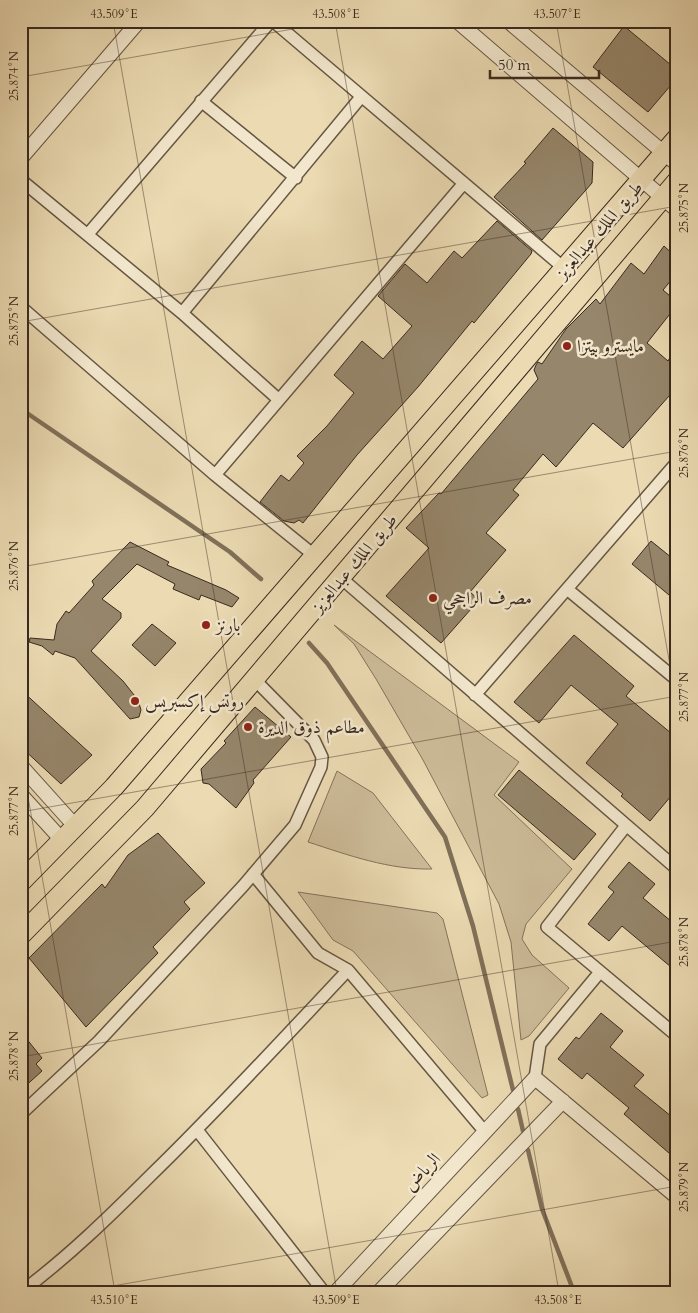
<svg xmlns="http://www.w3.org/2000/svg" width="698" height="1313" font-family="Cardo,Amiri,serif">
  <rect width="100%" height="100%" fill="#ebdab2"/>
  <filter id="stains"><feTurbulence type="fractalNoise" baseFrequency=".004" numOctaves="4"/><feColorMatrix values="0 0 0 0 .2 0 0 0 0 .09 0 0 0 0 .02 0 0 0 .5 -.17"/></filter>
  <radialGradient id="worn" r=".72"><stop offset=".6" stop-color="#630" stop-opacity="0"/><stop offset="1" stop-color="#630" stop-opacity=".3"/></radialGradient>
  <!-- park -->
  <path fill="#cdbc99" stroke="#84735c" d="M334,625L519,762L494,795L572,869L526,924L522,939L532,955L569,988L529,1036L521,1040L511,942L499,904L423,760L376,679L354,644Z
    M337,771L373,793L432,869C389,870 348,855 308,842Z
    M298,892L437,913L443,919L488,1095L482,1098L353,951L333,940Z"/>
  <g fill="none" stroke-linecap="round" stroke-linejoin="round">
    <!-- stream -->
    <path stroke="#807059" stroke-width="4.5" d="M21,409L230,552L261,579
      M309,643L327,663L445,837L473,926L513,1090
      M518,1109L523,1131
      M528,1150L542,1209L574,1292"/>
  </g>
  <!-- building -->
  <path fill="#96866b" stroke="#3a2a1e" d="M624,26L677,70V78L648,112L593,67Z
    M553,128L593,162L592,183L542,240L494,197L526,163L524,162Z
    M497,221L532,251L531,254L474,323L472,321L418,387L357,455L303,523L299,520L294,523L284,521L260,502L281,475L289,481L304,463L297,456L327,426L354,393L334,375L362,341L383,359L412,326L378,296L405,264L427,283L454,251L462,258Z
    M664,246L677,258V273L663,290L677,302V305L647,343L668,361L677,345V387L623,448L593,423L556,467L543,454L513,490L519,495L486,533L506,550L470,592L479,600L441,643L386,596L429,548L406,528L439,493L441,494L538,379L534,370L536,365L538,362L542,364L566,329L596,299L600,304L631,263L644,274Z
    M651,541L677,562V585L669,595L632,564Z
    M130,542L169,562L167,565L226,590L239,598L232,607L201,595L199,600L173,589L175,584L137,564L102,599L121,613V618L91,651L123,681L138,700L141,710L139,717L130,719L75,658L55,651L53,655L42,646L29,642L30,638L54,640L57,624L66,611L69,613L94,585L92,581Z
    M152,624L176,643L155,666L132,645Z
    M574,635L634,686L626,696L677,738V789L650,821L621,796L623,794L586,763L618,724L571,685L539,723L514,702Z
    M21,690L92,755L61,784L21,747Z
    M255,707L291,737L253,780L254,783L236,808L209,784L203,783L201,769L226,743L224,741Z
    M519,770L596,834L574,860L498,795Z
    M158,833L205,883L184,902L190,909L153,947L158,953L86,1027L29,958L102,884L105,888L128,855Z
    M629,862L655,884L643,898L677,926V960L671,967L622,926L609,941L588,924L614,892L608,887Z
    M601,1013L623,1031L610,1047L644,1075L634,1086L677,1121V1160L624,1114L629,1108L587,1073L582,1079L558,1059L576,1037L579,1039Z
    M21,1032L42,1058L36,1064L42,1071L21,1090Z"/>
  <g fill="none" stroke-linecap="round" stroke-linejoin="round">
    <defs>
      <path id="minor" d="M273,21L565,269
        M201,101L296,178
        M21,180L182,313L278,399
        M88,234L271,21
        M21,307L215,475L315,556
        M182,313L361,97
        M215,475L464,183
        M341,578L677,869
        M567,589L677,680
        M475,695L677,462
        M625,827L547,927L677,1036
        M253,874L318,953L348,970L485,1132
        M535,1078L540,1044L600,972
        M21,1114L99,1041L243,886L295,825L321,767L322,757L314,740L255,680
        M197,1130L324,1292
        M21,1292C68,1257 110,1216 151,1175C219,1109 283,1039 348,970"/>
      <path id="tertiary" d="M457,21L677,210
        M508,21L677,164
        M21,158L139,21
        M21,766L75,826
        M21,795L62,840
        M336,1292L535,1078L677,1197
        M379,1292L563,1101"/>
      <path id="trunk" d="M21,882L114,787L677,138
        M21,935L145,808L677,181"/>
    </defs>
    <!-- minor casing -->
    <use href="#minor" stroke="#665643" stroke-width="14"/>
    <!-- tertiary casing -->
    <use href="#tertiary" stroke="#665643" stroke-width="16"/>
    <!-- trunk casing -->
    <use href="#trunk" stroke="#3a2a1e" stroke-width="21"/>
    <!-- minor -->
    <use href="#minor" stroke="#f2e7cd" stroke-width="11"/>
    <!-- tertiary -->
    <use href="#tertiary" stroke="#f2e7cd" stroke-width="14"/>
    <!-- trunk -->
    <use href="#trunk" stroke="#ebdab2" stroke-width="19"/>
  </g>
  <!-- ticks -->
  <path fill="none" stroke="#3a2a1e" stroke-width="1" stroke-opacity="0.45" d="M113,21L337,1292M335,21L559,1292M556,21L677,705M21,77L338,21M21,322L677,206M21,567L677,451M21,757L115,1292M21,812L677,696M21,1057L677,941M79,1292L677,1186"/>
  <!-- markers -->
  <g fill="#8f2418" stroke="#f2e7cd" stroke-width="2">
    <circle cx="567" cy="346" r="5"/>
    <circle cx="433" cy="598" r="5"/>
    <circle cx="206" cy="625" r="5"/>
    <circle cx="135" cy="701" r="5"/>
    <circle cx="248" cy="727" r="5"/>
  </g>
  <g text-anchor="middle" stroke-width="5" stroke-linejoin="round" paint-order="stroke">
    <!-- street labels -->
    <g font-size="18" fill="#3a2a1e" stroke="#f2e7cd">
      <text transform="translate(599 230) rotate(-49)" y="6">طريق الملك عبدالعزيز</text>
      <text transform="translate(354 563) rotate(-50)" y="6">طريق الملك عبدالعزيز</text>
      <text transform="translate(422 1172) rotate(-47)" y="6">الرياض</text>
    </g>
    <!-- poi labels -->
    <g font-size="18" fill="#3a2a1e" stroke="#f2e7cd" text-anchor="start">
      <text x="577" y="352">مايسترو بيتزا</text>
      <text x="443" y="604">مصرف الراجحي</text>
      <text x="216" y="631">بارنز</text>
      <text x="145" y="707">روتس إكسبريس</text>
      <text x="258" y="733">مطاعم ذوق الديرة</text>
    </g>
  </g>
  <!-- margin -->
  <rect width="698" height="1313" fill="none" stroke="#ebdab2" stroke-width="55"/>
  <!-- scale -->
  <path d="M490 70v8h109v-8" fill="none" stroke="#3a2a1e" stroke-width="2.5"/>
  <text x="498" y="70" font-size="15" fill="#3a2a1e" stroke="#f2e7cd" stroke-width="4" paint-order="stroke">50 m</text>
  <rect x="28" y="28" width="642" height="1258" fill="none" stroke="#3a2a1e" stroke-width="2"/>
  <g font-size="12" text-anchor="middle" fill="#3a2a1e">
    <text x="114" y="18">43.509°E</text>
    <text x="336" y="18">43.508°E</text>
    <text x="557" y="18">43.507°E</text>
    <text transform="translate(14 76) rotate(-90)" y="4">25.874°N</text>
    <text transform="translate(684 208) rotate(-90)" y="4">25.875°N</text>
    <text transform="translate(14 321) rotate(-90)" y="4">25.875°N</text>
    <text transform="translate(684 453) rotate(-90)" y="4">25.876°N</text>
    <text transform="translate(14 566) rotate(-90)" y="4">25.876°N</text>
    <text transform="translate(684 697) rotate(-90)" y="4">25.877°N</text>
    <text transform="translate(14 811) rotate(-90)" y="4">25.877°N</text>
    <text transform="translate(684 942) rotate(-90)" y="4">25.878°N</text>
    <text transform="translate(14 1056) rotate(-90)" y="4">25.878°N</text>
    <text transform="translate(684 1187) rotate(-90)" y="4">25.879°N</text>
    <text x="114" y="1304">43.510°E</text>
    <text x="336" y="1304">43.509°E</text>
    <text x="558" y="1304">43.508°E</text>
  </g>
  <rect width="100%" height="100%" filter="url(#stains)"/>
  <rect width="100%" height="100%" fill="url(#worn)"/>
</svg>
